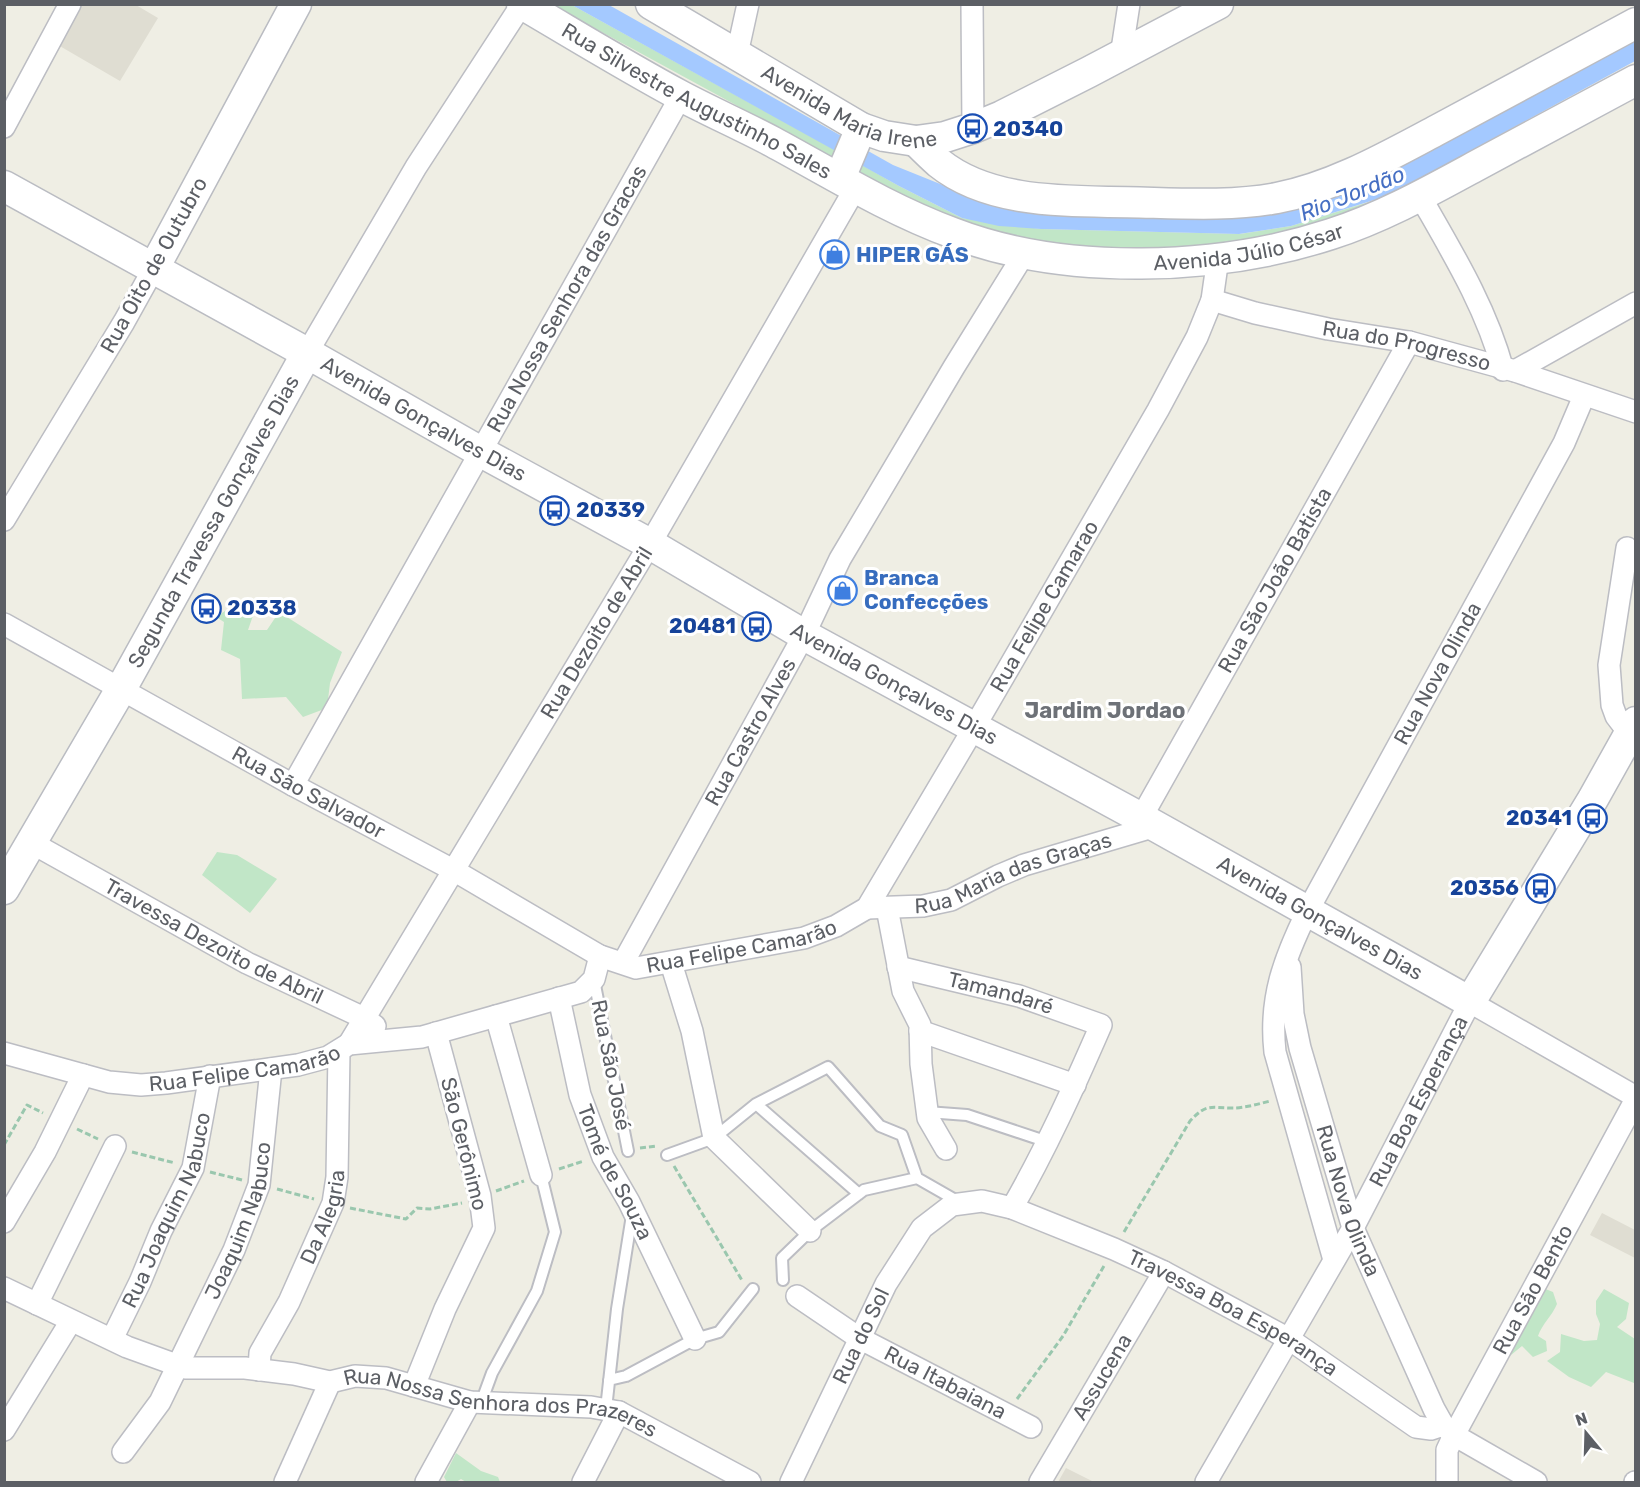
<svg xmlns="http://www.w3.org/2000/svg" width="1640" height="1487" font-family="Rubik,sans-serif">
  <rect width="100%" height="100%" fill="#efeee4"/>
  <!-- education -->
  <path fill="#dfddd2" d="M80,5H136L158,18L120,81L58,45Z
    M1602,1213L1635,1230V1258L1590,1235Z
    M1066,1468L1094,1482H1058Z"/>
  <!-- green -->
  <path fill="#c1e6c7" d="M552,5H572L841,153L834,162L734,104Z
    M853,160L899,186L962,218L1041,229L1240,234L1291,226L1385,197L1388,201L1282,238L1183,254L1040,246L912,206L850,168Z
    M231,607H256L248,630H267L279,612L342,652L330,683L327,708L303,717L286,697L242,699L240,659L221,650L224,622L216,617Z
    M217,852L237,855L277,879L250,913L202,875Z
    M1543,1288L1553,1292L1557,1304C1552,1316 1542,1324 1538,1336L1546,1341L1547,1351L1533,1357L1522,1346L1511,1355L1515,1335L1526,1327V1319Z
    M1604,1289L1629,1303L1626,1319L1617,1327L1635,1339V1381L1634,1383L1606,1372L1591,1387L1569,1377L1547,1361L1560,1352L1561,1334L1584,1341L1597,1340L1600,1324L1596,1314V1301Z
    M456,1453L481,1471L498,1477L500,1482H466L461,1479L456,1482H447L444,1477Z"/>
  <!-- water -->
  <path fill="#a4c9ff" d="M572,5H609L893,165L975,198L1231,214L1635,33V61L1390,195L1291,226L1239,234L1041,229L999,226L962,218L899,186Z"/>
  <g fill="none" stroke-linecap="round" stroke-linejoin="round">
    <defs>
      <path id="lane" d="M594,980L628,1151
        M756,1104L859,1194
        M927,1112L967,1115L1048,1142
        M667,1155L714,1138L756,1104L828,1067L880,1126L902,1135L917,1178
        M783,1280L782,1258L810,1231L864,1190L917,1178L959,1202
        M609,1380L626,1376L695,1339L719,1332L753,1289
        M481,1403L492,1373L537,1291L555,1232L541,1175
        M606,1409L617,1309L632,1215"/>
      <g id="street">
        <path d="M972,4L973,128"/>
        <path d="M737,54L748,4"/>
        <path d="M1121,56L1129,4"/>
        <path d="M4,127L70,4"/>
        <path d="M1420,196C1452,252 1486,307 1503,370"/>
        <path id="s1" d="M1212,300L1255,313L1328,329L1409,342L1515,371L1636,412"/>
        <path d="M307,353L416,167L522,4"/>
        <path d="M1515,371L1636,303"/>
        <path d="M4,520L124,322L154,268"/>
        <path d="M1627,548L1609,665L1612,705L1616,716L1629,733"/>
        <path id="s2" d="M4,624L293,785L455,871L600,956L636,968L804,938L836,926L867,908L975,726L1158,410L1197,337L1212,300L1218,258"/>
        <path id="s3" d="M293,785L681,96"/>
        <path id="s4" d="M1141,818L1409,342"/>
        <path id="s5" d="M32,843L247,963L364,1018L375,1026"/>
        <path id="s6" d="M867,908L923,906L951,900L998,876L1024,865L1156,826"/>
        <path d="M887,908L903,991L920,1025L921,1064L928,1118L946,1149"/>
        <path id="s7" d="M623,963L804,635L840,559L954,367L1024,254"/>
        <path d="M671,963L692,1031L714,1138L810,1231"/>
        <path id="s8" d="M898,967L1019,996L1101,1025C1074,1087 1046,1149 1012,1208"/>
        <path id="s9" d="M1290,967L1293,1014L1300,1048L1353,1228L1434,1409L1443,1425L1454,1435L1536,1482"/>
        <path id="s10" d="M559,998L580,1095L603,1157L629,1202L695,1339"/>
        <path d="M496,1016L541,1175"/>
        <path d="M920,1031L1075,1085"/>
        <path id="s11" d="M349,1044L650,544L856,187"/>
        <path id="s12" d="M4,1053L109,1082L141,1085L166,1083L298,1065L328,1057L349,1044L422,1037L581,992L594,979L600,956"/>
        <path d="M4,1222L45,1152L83,1075"/>
        <path id="s13" d="M1334,1260L1275,1052C1269,999 1284,959 1307,912L1564,443L1584,396"/>
        <path id="s14" d="M4,1288L127,1347L185,1368H245L294,1374L330,1382L355,1376L386,1378L470,1402L591,1407L619,1412L750,1482"/>
        <path id="s15" d="M797,1296L859,1338L1031,1427"/>
        <path d="M37,1304L115,1146"/>
        <path id="s16" d="M112,1339L140,1282L161,1231L193,1168L210,1076"/>
        <path id="s17" d="M259,1370L260,1353L289,1302L333,1203L337,1177L339,1051"/>
        <path d="M414,1386L445,1309L484,1228L480,1196L436,1033"/>
        <path d="M4,1430L71,1321"/>
        <path id="s18" d="M123,1452L160,1402L234,1250L259,1185L271,1069"/>
        <path d="M285,1482L330,1382"/>
        <path d="M426,1482L470,1402"/>
        <path d="M583,1482L619,1412"/>
        <path id="s19" d="M791,1482L886,1284L922,1228L952,1205L982,1201L1012,1208L1114,1249L1164,1272L1289,1339L1416,1427L1431,1429L1443,1425"/>
        <path id="s20" d="M1040,1482L1164,1272"/>
        <path id="s21" d="M1206,1482L1353,1228L1470,1002L1636,1097"/>
        <path id="s22" d="M1447,1482V1450L1454,1435L1636,1099"/>
        <path d="M1635,1482H1636"/>
      </g>
      <g id="secondary">
        <path id="s23" d="M522,4C575,35 627,67 681,96C711,112 743,126 773,142C832,174 890,210 953,233C1065,276 1218,271 1331,234C1381,218 1428,192 1474,167C1528,138 1582,109 1636,80"/>
        <path id="s24" d="M651,4L861,128L884,136L916,141L945,137L973,128L1002,116L1089,72L1218,4"/>
        <path d="M916,141C923,148 931,156 939,163C985,200 1053,201 1109,202C1163,202 1224,208 1277,198C1334,187 1388,156 1439,129C1505,94 1570,58 1636,23"/>
        <path d="M840,178L861,128"/>
        <path id="s25" d="M4,186L307,353L481,452L650,544L804,635L1141,818L1470,1002L1593,799L1636,722"/>
        <path d="M154,268L296,4"/>
        <path id="s26" d="M4,889L121,689L307,353"/>
      </g>
    </defs>
    <!-- lane casing -->
    <use href="#lane" stroke="#bcbdc3" stroke-width="14"/>
    <!-- street casing -->
    <use href="#street" stroke="#bcbdc3" stroke-width="24"/>
    <!-- secondary casing -->
    <use href="#secondary" stroke="#babcc2" stroke-width="33"/>
    <!-- path -->
    <path stroke="#9ac7ae" stroke-width="3" stroke-dasharray="6 3" stroke-linecap="butt" d="M77,1129L98,1139
      M4,1145L27,1105L43,1113
      M640,1148L657,1146
      M132,1152L175,1163
      M674,1166L743,1282
      M559,1169L584,1161
      M210,1172L242,1180
      M277,1189L314,1199
      M496,1191L524,1181
      M350,1208L406,1219L417,1208L430,1209L462,1203
      M1124,1232L1190,1121C1207,1103 1210,1108 1233,1108C1244,1108 1259,1104 1270,1101
      M1017,1399L1063,1336L1104,1266"/>
    <!-- lane -->
    <use href="#lane" stroke="#fff" stroke-width="10"/>
    <!-- street -->
    <use href="#street" stroke="#fff" stroke-width="21"/>
    <!-- secondary -->
    <use href="#secondary" stroke="#fff" stroke-width="30"/>
  </g>
  <!-- icons -->
  <defs>
    <symbol id="bus-ring" viewBox="-11 -11 22 22"><circle r="9.5" fill="#fff" stroke="#1a4fb4" stroke-width="1.5"/><path d="M-5-6H5V4H4V6H2V4H-2V6H-4V4H-5ZM-3.5-4V0h7V-4ZM-3.5 1.2v1.5H-2V1.2ZM2 1.2v1.5H3.5V1.2Z" fill="#1a4fb4"/></symbol>
    <symbol id="shop-ring" viewBox="-11 -11 22 22"><circle r="9.5" fill="#fff" stroke="#3f7fe0" stroke-width="1.5"/><path d="M-5-2.5h2.3a2.7 3.5 0 0 1 5.4 0H5L5.5 6h-11ZM-1.5-2.5h3a1.5 2.3 0 0 0-3 0Z" fill="#3f7fe0"/></symbol>
  </defs>
  <g fill-rule="evenodd">
    <use href="#bus-ring" x="956" y="112" width="33" height="33"/>
    <use href="#shop-ring" x="818" y="238" width="33" height="33"/>
    <use href="#bus-ring" x="538" y="494" width="33" height="33"/>
    <use href="#shop-ring" x="826" y="574" width="33" height="33"/>
    <use href="#bus-ring" x="190" y="592" width="33" height="33"/>
    <use href="#bus-ring" x="740" y="610" width="33" height="33"/>
    <use href="#bus-ring" x="1576" y="802" width="33" height="33"/>
    <use href="#bus-ring" x="1524" y="872" width="33" height="33"/>
  </g>
  <g text-anchor="middle" stroke-width="6" stroke-linejoin="round" paint-order="stroke">
    <!-- street labels -->
    <g font-size="21" fill="#5c5f65" stroke="#fff">
      <text dy="7" stroke="none"><textPath href="#s23" startOffset="200">Rua Silvestre Augustinho Sales</textPath></text>
      <text dy="7" stroke="none"><textPath href="#s24" startOffset="226">Avenida Maria Irene</textPath></text>
      <text dy="7" stroke="none"><textPath href="#s23" startOffset="789">Avenida Júlio César</textPath></text>
      <text transform="translate(154 265) rotate(-61)" y="7">Rua Oito de Outubro</text>
      <text dy="7" stroke="none"><textPath href="#s3" startOffset="558">Rua Nossa Senhora das Gracas</textPath></text>
      <text dy="7" stroke="none"><textPath href="#s1" startOffset="200">Rua do Progresso</textPath></text>
      <text dy="7" stroke="none"><textPath href="#s25" startOffset="480">Avenida Gonçalves Dias</textPath></text>
      <text dy="7" stroke="none"><textPath href="#s26" startOffset="423">Segunda Travessa Gonçalves Dias</textPath></text>
      <text dy="7" stroke="none"><textPath href="#s4" startOffset="273">Rua São João Batista</textPath></text>
      <text dy="7" stroke="none"><textPath href="#s2" startOffset="1311">Rua Felipe Camarao</textPath></text>
      <text dy="7" stroke="none"><textPath href="#s11" startOffset="480">Rua Dezoito de Abril</textPath></text>
      <text dy="7" stroke="none"><textPath href="#s13" startOffset="634">Rua Nova Olinda</textPath></text>
      <text dy="7" stroke="none"><textPath href="#s25" startOffset="1020">Avenida Gonçalves Dias</textPath></text>
      <text dy="7" stroke="none"><textPath href="#s7" startOffset="264">Rua Castro Alves</textPath></text>
      <text dy="7" stroke="none"><textPath href="#s2" startOffset="348">Rua São Salvador</textPath></text>
      <text dy="7" stroke="none"><textPath href="#s6" startOffset="152">Rua Maria das Graças</textPath></text>
      <text dy="7" stroke="none"><textPath href="#s25" startOffset="1506">Avenida Gonçalves Dias</textPath></text>
      <text dy="7" stroke="none"><textPath href="#s5" startOffset="207">Travessa Dezoito de Abril</textPath></text>
      <text dy="7" stroke="none"><textPath href="#s2" startOffset="828">Rua Felipe Camarão</textPath></text>
      <text dy="7" stroke="none"><textPath href="#s8" startOffset="106">Tamandaré</textPath></text>
      <text dy="7" stroke="none"><textPath href="#s12" startOffset="246">Rua Felipe Camarão</textPath></text>
      <text transform="translate(611 1065) rotate(79)" y="7">Rua São José</text>
      <text dy="7" stroke="none"><textPath href="#s21" startOffset="436">Rua Boa Esperança</textPath></text>
      <text transform="translate(464 1144) rotate(76)" y="7">São Gerônimo</text>
      <text dy="7" stroke="none"><textPath href="#s10" startOffset="184">Tomé de Souza</textPath></text>
      <text dy="7" stroke="none"><textPath href="#s9" startOffset="242">Rua Nova Olinda</textPath></text>
      <text dy="7" stroke="none"><textPath href="#s16" startOffset="141">Rua Joaquim Nabuco</textPath></text>
      <text dy="7" stroke="none"><textPath href="#s17" startOffset="168">Da Alegria</textPath></text>
      <text dy="7" stroke="none"><textPath href="#s18" startOffset="261">Joaquim Nabuco</textPath></text>
      <text dy="7" stroke="none"><textPath href="#s22" startOffset="214">Rua São Bento</textPath></text>
      <text dy="7" stroke="none"><textPath href="#s19" startOffset="630">Travessa Boa Esperança</textPath></text>
      <text dy="7" stroke="none"><textPath href="#s19" startOffset="162">Rua do Sol</textPath></text>
      <text dy="7" stroke="none"><textPath href="#s20" startOffset="122">Assucena</textPath></text>
      <text dy="7" stroke="none"><textPath href="#s15" startOffset="172">Rua Itabaiana</textPath></text>
      <text dy="7" stroke="none"><textPath href="#s14" startOffset="519">Rua Nossa Senhora dos Prazeres</textPath></text>
    </g>
    <!-- transit labels -->
    <g font-size="21" font-weight="bold" fill="#164399" stroke="#fff" text-anchor="start">
      <text x="993" y="136">20340</text>
      <text x="576" y="517">20339</text>
      <text x="227" y="615">20338</text>
      <text x="736" y="633" text-anchor="end">20481</text>
      <text x="1572" y="825" text-anchor="end">20341</text>
      <text x="1519" y="895" text-anchor="end">20356</text>
    </g>
    <!-- shop labels -->
    <g font-size="21" font-weight="bold" fill="#366cbe" stroke="#fff" text-anchor="start">
      <text x="856" y="262">HIPER GÁS</text>
      <text x="864" y="585">Branca<tspan x="864" dy="24">Confecções</tspan></text>
    </g>
    <!-- water labels -->
    <g font-size="22" font-style="italic" fill="#466fc3" stroke="#fff">
      <text transform="translate(1352 193) rotate(-22)" y="8">Rio Jordão</text>
    </g>
    <!-- neighbourhood labels -->
    <g font-size="22" font-weight="bold" fill="#6d7177" stroke="#fff">
      <text x="1105" y="718">Jardim Jordao</text>
    </g>
  </g>
  <!-- border -->
  <rect width="1640" height="1487" fill="none" stroke="#5c5f65" stroke-width="12"/>
  <!-- north arrow -->
  <g transform="translate(1586 1433) rotate(341)" stroke="#ffffff" stroke-width="4.5" paint-order="stroke">
  <path d="M0-4.5L10 22L0 15L-10 22Z" fill="#5c5f65"/>
  <text y="-9" font-size="16" font-weight="bold" text-anchor="middle" fill="#5c5f65">N</text>
  </g>
</svg>
